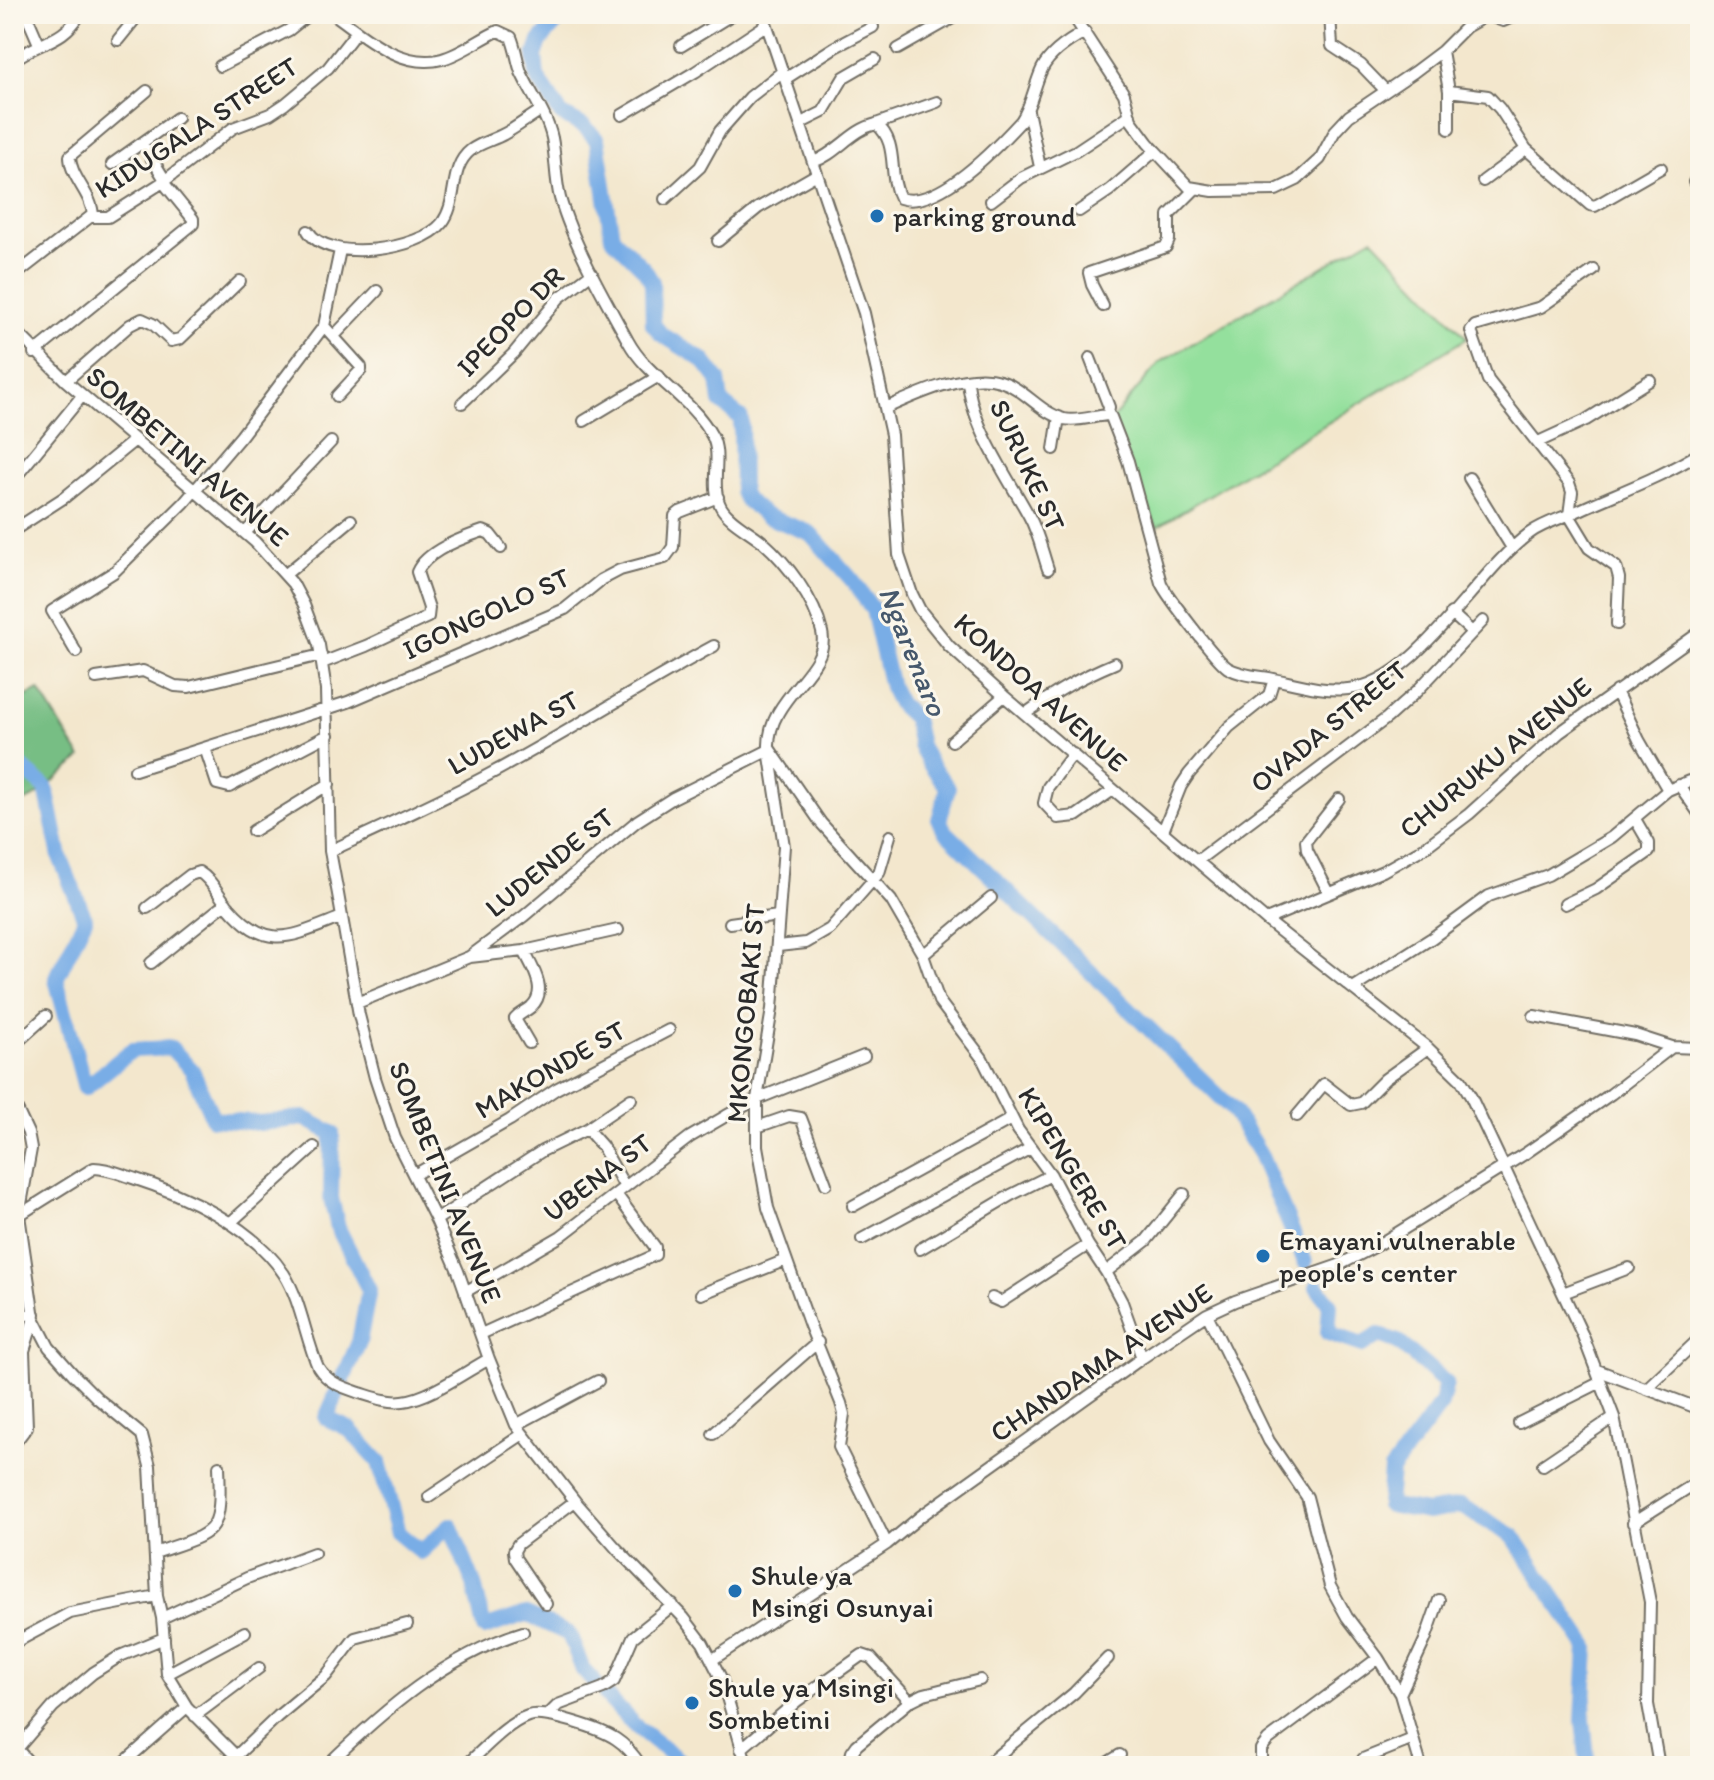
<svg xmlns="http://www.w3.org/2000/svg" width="1714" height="1780" font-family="Itim,sans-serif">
  <rect width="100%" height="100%" fill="#fbf7ec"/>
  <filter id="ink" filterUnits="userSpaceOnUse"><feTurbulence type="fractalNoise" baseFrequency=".0125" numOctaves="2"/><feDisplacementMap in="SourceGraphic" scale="16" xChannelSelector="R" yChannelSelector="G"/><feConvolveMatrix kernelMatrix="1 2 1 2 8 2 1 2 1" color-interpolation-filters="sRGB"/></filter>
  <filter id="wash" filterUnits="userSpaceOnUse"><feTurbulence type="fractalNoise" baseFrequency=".006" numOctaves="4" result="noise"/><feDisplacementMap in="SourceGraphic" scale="32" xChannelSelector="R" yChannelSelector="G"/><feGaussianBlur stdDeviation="1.8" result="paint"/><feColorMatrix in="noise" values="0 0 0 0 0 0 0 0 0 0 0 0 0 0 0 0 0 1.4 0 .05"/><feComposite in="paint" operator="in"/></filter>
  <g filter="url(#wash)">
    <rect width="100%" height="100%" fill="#f3e7cd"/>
    <!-- green -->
    <path fill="#94e09d" stroke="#608664" stroke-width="2" d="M1372,238L1467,338L1157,527L1109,423L1159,363Z"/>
    <!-- forest -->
    <path fill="#77be84" stroke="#517458" stroke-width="2" d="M39,690L81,758L36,796L14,807V702Z"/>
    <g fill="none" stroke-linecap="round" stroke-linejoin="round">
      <!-- river -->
      <path stroke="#79ade6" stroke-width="16" d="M564,14L540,41L535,56L537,77L561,114L585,127L597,140L612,237L644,269L652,282L653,324L661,334L703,360L718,380L721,402L741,418L742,492L746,500L766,516L810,533L852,580L873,610L891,687L900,705L914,718L920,745L929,763L948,788L939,820L945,831L1233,1110L1260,1154L1305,1262
        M14,761L46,788L60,857L85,919L56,979L85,1088L132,1050L171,1048L192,1070L213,1119L261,1123L304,1118L332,1133L331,1198L338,1228L369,1290L359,1342L343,1379
        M1317,1287L1330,1305L1328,1333L1362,1345L1379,1335L1398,1342L1446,1383L1441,1404L1391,1470L1388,1505L1427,1512L1461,1506L1513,1536L1587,1647L1583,1720L1588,1766
        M337,1393L326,1418L349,1429L379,1462L398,1533L421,1552L450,1525L474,1584L484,1628L526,1614L569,1634L583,1670L595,1683
        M606,1695L633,1724L686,1766"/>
    </g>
  </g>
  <g filter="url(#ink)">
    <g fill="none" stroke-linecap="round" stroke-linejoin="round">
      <defs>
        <path id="minor" d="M26,14L39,44
          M334,14C364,36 402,70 442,59C461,54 480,39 498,31L511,37C516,49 517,61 521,72C531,94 547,115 552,138C556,158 555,179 560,198C573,244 605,299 628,341C648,378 691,397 712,436C723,457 709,485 721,507C729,521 750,531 763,542C787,563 815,600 822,632C831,671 767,696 769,748L821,823L891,900L923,955L939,1001L982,1058L1018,1130L1051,1175L1088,1245L1106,1272L1122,1302L1142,1358
          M763,14L864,313L891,435L899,555L912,594L920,610L949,646L1004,696L1266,920L1428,1048L1461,1080L1471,1097L1583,1336L1614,1417L1650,1602L1648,1704L1659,1766
          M1072,14L1124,94L1131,120L1148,143L1189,187L1213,191L1276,190L1297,180L1320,159L1335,131L1349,116L1414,72L1442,51L1466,27L1487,15L1503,21L1519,14
          M1330,14L1332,46L1361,65L1386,91
          M118,40L139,14
          M681,46L733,14
          M898,49L960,14
          M1442,51L1449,91V129
          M14,60C39,41 63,43 80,14
          M220,66L289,30L309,14
          M785,79L835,47L873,27
          M1449,91L1488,96L1500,109L1526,149L1590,205L1595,206L1661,168
          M1028,111L1040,167
          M622,115L695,72L766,25
          M801,123L823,112L844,77L875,59
          M876,124L937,102
          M143,144L165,180
          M813,162C837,154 851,130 876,124C900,143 887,174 900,198C937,211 998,146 1021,121C1032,105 1034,86 1042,69C1050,53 1070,40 1085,32
          M112,164L177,118
          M1483,181L1526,149
          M1694,182L1700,178
          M665,199L700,167L720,131L750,97L782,72
          M991,201L1021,178L1076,151L1130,115
          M1079,211L1110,190L1155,151
          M93,216C92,193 70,178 70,156L147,91
          M308,231C328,264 421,250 442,223C459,201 448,168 471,150C480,143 493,140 504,134C516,128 528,118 540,111
          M718,241L758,208L817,174
          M1594,270L1541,307L1475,326L1471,331L1488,380L1569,483L1572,492L1569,515L1589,548L1616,567L1619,578L1617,624
          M14,276L90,217H108L163,182L233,128L270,114L285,104L328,68L357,31
          M1103,306L1092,285L1089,273L1166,247L1169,240V215L1194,190
          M324,326L361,367V370L337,396
          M14,329L66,381L255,542L293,584L304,605L319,645L326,690L330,851L338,894L359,1015L375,1078L395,1138L436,1220L458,1271L489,1359L516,1425L575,1501L616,1548L684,1618L703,1643L722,1680L747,1766
          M334,336L377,291
          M34,353L193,224V219L163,182
          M1090,358L1109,407L1108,415
          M66,381L130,325L142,319L153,324L171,341L180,339L240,281
          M968,381C971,426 1008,477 1029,516C1038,532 1042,551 1048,569
          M462,403L514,353L559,298L592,273
          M886,408C917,394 966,371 1000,381C1024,388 1040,413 1064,419C1078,422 1094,416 1108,415L1111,417L1128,461L1161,583C1167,596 1217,661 1228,668C1240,675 1256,676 1269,678C1295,683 1322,692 1348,689C1417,683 1474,574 1530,533C1542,524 1559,519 1573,513C1616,493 1660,478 1700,453
          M584,421L659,376
          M1538,442L1586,420L1650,380
          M1054,449L1059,417
          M1469,478L1512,548
          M14,479L82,396
          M14,530L65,497L135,440
          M245,533L331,442
          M286,574L351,520
          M1451,613L1472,632
          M76,652L52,611L114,572L184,503L241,436L324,326L340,250
          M322,663L366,646L428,617L429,608L417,572C426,551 462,538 483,531L490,534L501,548
          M96,678L143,671L175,686L189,687L321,655
          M1616,691L1639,740L1668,790
          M1025,714C1057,691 1079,678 1115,663
          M952,741L1004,696
          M205,748L217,784L229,787L328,735
          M769,750L784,846L772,1009L757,1099V1146L768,1208L810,1326L841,1403L844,1414L839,1447L887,1544
          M1073,754L1048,787L1044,803L1058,818L1076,816L1113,790
          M135,770L348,702L565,609L601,580L620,570L665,558L673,547L675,516L680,512L718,497
          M1679,785L1700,815
          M253,831L329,784
          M1163,831L1181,786L1189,774L1229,727L1269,695L1274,679
          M330,851C397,820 464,790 528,753C591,718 651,680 714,646
          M1197,861L1387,718L1417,691L1483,621
          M1329,893L1307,850L1306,841L1339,799
          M1565,904L1596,889L1649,852V843L1635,819
          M147,908L190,875L199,872C211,879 218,894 227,905C267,953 291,937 342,917
          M1266,920L1383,871L1424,848L1469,814L1559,733L1700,632
          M730,923L778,916
          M778,946L806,943L830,929L879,873L890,836
          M524,951C532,967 549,991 531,1007C525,1012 520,1013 515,1019L529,1043
          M923,955L991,898
          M470,957L524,951L618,930
          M151,963L226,903
          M1353,988L1432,938L1489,896L1548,875L1612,837L1668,790L1689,781H1700
          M357,1003L469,957L524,916L637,821L673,798L769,750
          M1534,1016L1635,1035L1672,1047
          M14,1045L46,1016
          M14,1103L28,1133L31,1149L19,1215L34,1318L49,1347L73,1374L97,1398L142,1435L150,1466L157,1596L162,1618L167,1674L187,1707L246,1766
          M1297,1116L1324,1084L1351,1105L1361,1103L1385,1079L1428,1048
          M757,1127L789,1116L801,1118L826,1184
          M587,1129L631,1099
          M414,1175L510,1120L556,1089L669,1030
          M853,1206L1011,1119
          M19,1215L94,1168C106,1168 118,1173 130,1177C183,1194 252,1225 284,1274C301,1301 305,1337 318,1367C328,1383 342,1387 360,1393C373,1397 388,1403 403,1401C430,1398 465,1372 489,1359
          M436,1220L542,1151L587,1129L602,1146L625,1187
          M230,1223L314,1147
          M862,1239L1029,1149
          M920,1249L1011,1195L1051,1175
          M1106,1272L1146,1241L1184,1194
          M465,1292L561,1236L690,1137L726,1116L757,1099L864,1056
          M1563,1293L1629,1268
          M701,1294L786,1260
          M992,1298L1001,1302L1088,1245
          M1207,1314L1269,1441L1307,1497L1330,1586L1347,1617L1378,1658L1400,1694L1421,1766
          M14,1316L34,1314
          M481,1334L655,1255V1247L616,1194
          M1597,1370L1700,1409
          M1646,1389L1700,1338
          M1519,1423L1601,1382
          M516,1425L598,1381
          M713,1434L818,1342
          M14,1444L27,1427L24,1351L34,1318
          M1543,1465L1614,1417
          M429,1497L523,1434
          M1633,1523L1691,1486
          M155,1553C217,1531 222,1537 219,1466
          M546,1604L515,1558L514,1551L518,1544L575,1501
          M162,1618L247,1578L314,1553
          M14,1643L70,1613L157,1596
          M712,1660L887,1544L921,1516L1142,1358L1207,1314L1235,1301L1339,1265L1378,1245L1526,1153L1611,1094L1672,1047L1700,1048
          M167,1674L245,1632
          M1400,1694L1425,1640L1439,1600
          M548,1715L558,1705L603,1688L614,1681L633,1637L673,1605
          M195,1716L259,1668
          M741,1749L797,1701L862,1655L871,1658L910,1701
          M235,1757L278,1716L326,1676L355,1638L407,1624
          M1363,1759L1413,1739
          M32,1766L17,1749L53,1707L93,1673L120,1656L164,1638
          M120,1766L187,1707
          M326,1766C383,1711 445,1656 523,1632
          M396,1766L397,1765
          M465,1766C482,1751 507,1723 528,1716C545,1710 601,1729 616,1739C627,1746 634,1755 641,1766
          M849,1766L852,1752L857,1745L910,1701L924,1694L980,1680
          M985,1766L1074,1693L1108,1658
          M1102,1766L1120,1755
          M1261,1766V1749L1268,1740L1378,1658"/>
      </defs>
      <!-- minor casing -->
      <use href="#minor" stroke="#716d64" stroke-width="14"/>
      <!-- minor -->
      <use href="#minor" stroke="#fff" stroke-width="10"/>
    </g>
  </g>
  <!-- markers -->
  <g fill="#1f6fb2" stroke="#fbf7ec" stroke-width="3">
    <circle cx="877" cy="216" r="8"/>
    <circle cx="1263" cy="1256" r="8"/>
    <circle cx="735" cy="1591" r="8"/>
    <circle cx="692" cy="1703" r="8"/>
  </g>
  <g text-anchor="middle" stroke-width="6" stroke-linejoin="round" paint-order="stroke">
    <!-- street labels -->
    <g font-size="28" fill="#2b2b2b" stroke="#fbf7ec">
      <text transform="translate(196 127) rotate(-33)" y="10">KIDUGALA STREET</text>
      <text transform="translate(510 321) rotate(-46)" y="10">IPEOPO DR</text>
      <text transform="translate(188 456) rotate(41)" y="10">SOMBETINI AVENUE</text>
      <text transform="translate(1028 465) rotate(65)" y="10">SURUKE ST</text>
      <text transform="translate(486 613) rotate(-25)" y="10">IGONGOLO ST</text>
      <text transform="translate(1041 692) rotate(42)" y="10">KONDOA AVENUE</text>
      <text transform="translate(1328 726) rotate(-39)" y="10">OVADA STREET</text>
      <text transform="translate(513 732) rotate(-29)" y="10">LUDEWA ST</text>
      <text transform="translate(1495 757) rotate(-39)" y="10">CHURUKU AVENUE</text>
      <text transform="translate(549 862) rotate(-39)" y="10">LUDENDE ST</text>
      <text transform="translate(745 1013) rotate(-85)" y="10">MKONGOBAKI ST</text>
      <text transform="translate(550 1069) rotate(-30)" y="10">MAKONDE ST</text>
      <text transform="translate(1073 1168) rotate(59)" y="10">KIPENGERE ST</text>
      <text transform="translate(597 1177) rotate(-37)" y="10">UBENA ST</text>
      <text transform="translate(446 1182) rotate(68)" y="10">SOMBETINI AVENUE</text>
      <text transform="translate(1101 1362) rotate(-34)" y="10">CHANDAMA AVENUE</text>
    </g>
    <!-- poi labels -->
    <g font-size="28" fill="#2b2b2b" stroke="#fbf7ec" text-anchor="start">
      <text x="893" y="226">parking ground</text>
      <text x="1279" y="1250">Emayani vulnerable<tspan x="1279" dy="32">people's center</tspan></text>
      <text x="751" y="1585">Shule ya<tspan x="751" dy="32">Msingi Osunyai</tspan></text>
      <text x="708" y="1697">Shule ya Msingi<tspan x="708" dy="32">Sombetini</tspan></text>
    </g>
    <!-- water labels -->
    <g font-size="30" font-style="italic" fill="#46586c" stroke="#fbf7ec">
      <text transform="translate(913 651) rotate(68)" y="10">Ngarenaro</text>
    </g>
  </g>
  <!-- margin -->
  <rect width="1714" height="1780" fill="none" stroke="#fbf7ec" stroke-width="48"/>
</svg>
